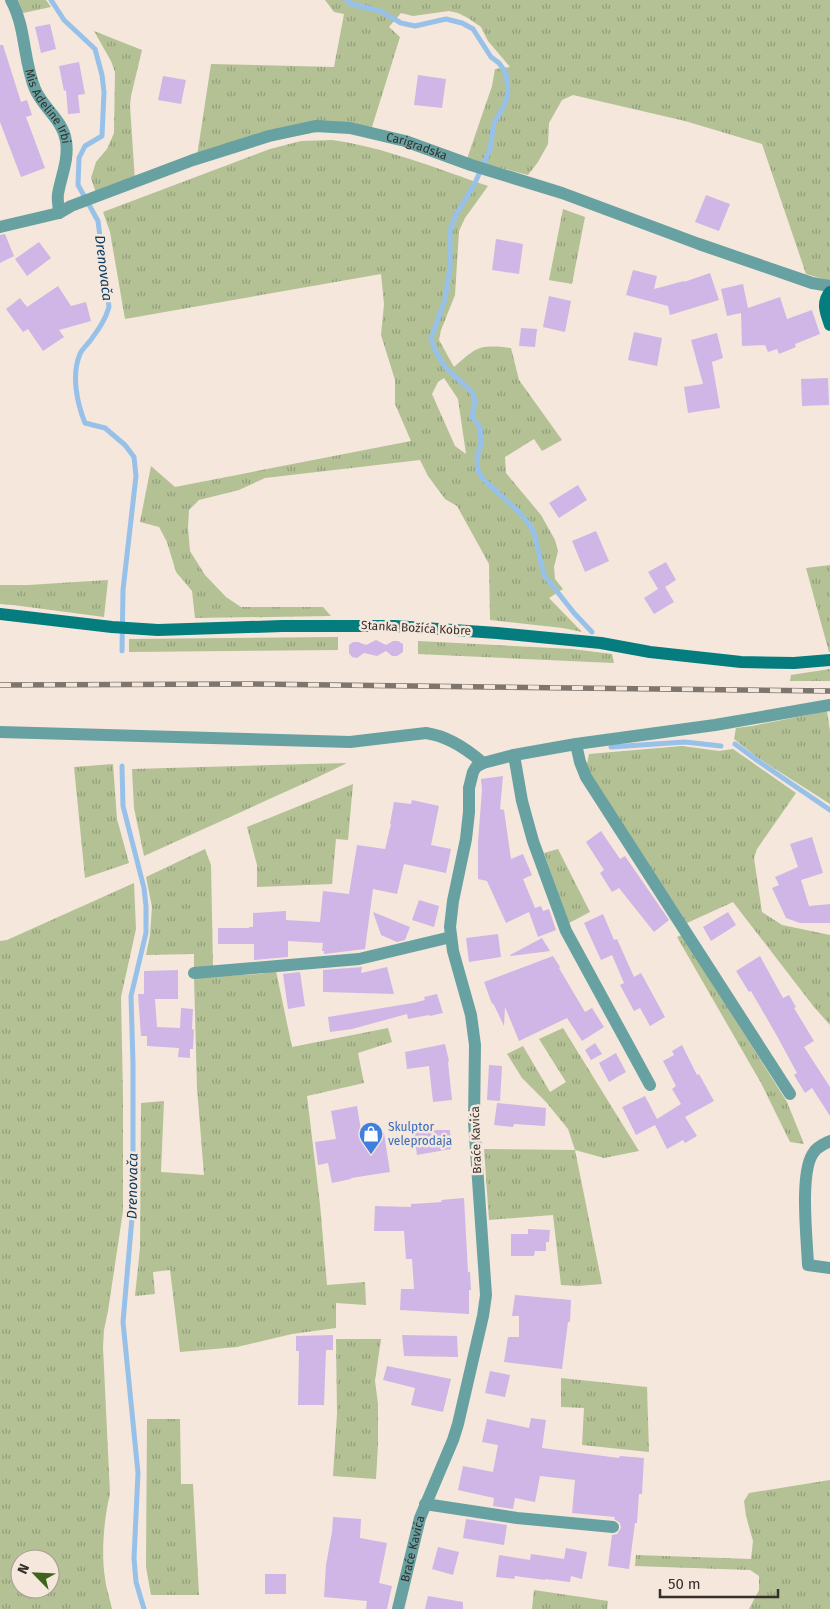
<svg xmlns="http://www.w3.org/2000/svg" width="830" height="1609" font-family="'Fira Sans',sans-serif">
  <defs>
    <pattern id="grass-tufts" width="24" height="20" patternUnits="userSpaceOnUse" patternTransform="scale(1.25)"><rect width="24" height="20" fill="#b3c195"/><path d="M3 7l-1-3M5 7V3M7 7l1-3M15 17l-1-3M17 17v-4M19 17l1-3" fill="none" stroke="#929d7a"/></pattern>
  </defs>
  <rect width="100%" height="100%" fill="#f5e7db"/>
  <!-- grass -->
  <path fill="url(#grass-tufts)" fill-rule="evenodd" d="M18,0H46L51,7L23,13Z
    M325,0H830V281L806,274L762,144L685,121L573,95L562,100L549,123L548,144L538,162L528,175L467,159L492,86L495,69L510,67L488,41L481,27L468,18L458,13L449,11L413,16L401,13L389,27L400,37L372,127L347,126L197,156L211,64L334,67L344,14L334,12Z
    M94,31L142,50L131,96L130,106L135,181L96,193L91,178L96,162L107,149L114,133L115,72L111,61Z
    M332,140C384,147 438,169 488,186L465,218L459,231L455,295L441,330L439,340L454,367C477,347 478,344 511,348L519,380L562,440L542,451L534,439L505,457L506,473L541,515L555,540L558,551L554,567L555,579L563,589L549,598L582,632L563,628L490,620L489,564L457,506L445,499L428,476L420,460L265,478L239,490L199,500L189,510L188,528L190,551L205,575L226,597L241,607H323L331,616L195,618L192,591L176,572L167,542L159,527L140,522L151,466L175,487L411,441L395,404V380L381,335L384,304L381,274L125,319L110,232L103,212L270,149L301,141ZM444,378L458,399L466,454L455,446L432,394L438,382Z
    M563,209L585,217L572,284L549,280Z
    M830,565V652H829L806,568Z
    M108,580L104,617L13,605L0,604V585H28Z
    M338,637V650L129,652V639Z
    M418,641L572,649L612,654L614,663L418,654Z
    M830,669V681H790L791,675Z
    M827,711L830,731V804L758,758L734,739L736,728L752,726Z
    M682,746L719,751L733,749L796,793L757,849L754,858L762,912L782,925L830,935V1025L814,1007L733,902L687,923L589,772L587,764L589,754Z
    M347,763L318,777L144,856L134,808L132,769Z
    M113,764L117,819L129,863L85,878L74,767Z
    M353,784L348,840L336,839L332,884L257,887V865L247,827Z
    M205,849L211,865L213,967L194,968V954L146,955L150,935L152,907L146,877Z
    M558,849L590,912L569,923L544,853Z
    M134,883L136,929L121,997L123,1096V1211L108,1311L104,1330L103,1347L110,1494C104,1517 101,1555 105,1578C106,1588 110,1599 112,1609H0V941L7,940ZM20,1559H50V1589H20Z
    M682,935L787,1102L804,1144L790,1142L761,1083L677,937Z
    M276,971L292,1047L388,1028L392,1042L358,1053L364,1083L307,1096L320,1204L327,1285L365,1282L366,1305L336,1303V1328L292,1334L237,1347L180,1352L170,1270L153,1272L155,1294L135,1296L140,1248L141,1103L164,1101L161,1172L204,1175L197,1088L194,977L260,974Z
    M563,1028L639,1151L604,1158L575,1150L602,1284L578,1286L561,1285L553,1215L489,1220L484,1149L575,1150L568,1129L546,1102L522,1078L507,1054L523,1046L550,1092L566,1082L539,1039Z
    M336,1339H381L375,1381L378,1404V1445L376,1479L333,1476L337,1414Z
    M561,1378L647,1387L649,1452L582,1445L584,1408L561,1407Z
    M147,1419H180L181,1484H193L199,1595H151L146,1567Z
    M830,1480V1609H749L759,1590V1576L750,1570L635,1566L636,1555L751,1559L753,1541L746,1516L744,1501L749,1493Z
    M534,1590L608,1601L607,1609H532Z"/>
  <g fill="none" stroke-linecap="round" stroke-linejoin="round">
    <!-- stream -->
    <path stroke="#97c1e9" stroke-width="5" d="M51,0L64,20L95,49L102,75L104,92L102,136L85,146L79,158L78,185L98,221L109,307C105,321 98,330 90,341C87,345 82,349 80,354C71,375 77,403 85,423L105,428L125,445L134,457L136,476L123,590L122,651
      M346,0L351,4L380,11L401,23L415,26L446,19L462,23L473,29L491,57L499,63L506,73L508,91L505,104L494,123L490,149L475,183L456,215L450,230V267L445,299L431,339L436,352L445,367L473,393L475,402L472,417L480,427L481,443L477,458L478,471L484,480L518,511L529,524L534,533L544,575L574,613L592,632
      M735,744L758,761L830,810
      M611,747L685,742L721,746
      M122,766L123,806L144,888L146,906V933L131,996L133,1063V1206L123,1322L138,1473L134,1558L136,1582L144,1609"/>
  </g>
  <!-- building -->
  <path fill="#cfb6e6" d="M50,24L56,49L41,53L35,27Z
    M0,45H3L21,102L27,100L32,115L26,117L45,168L21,177L0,122Z
    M79,62L85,94L78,95L80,113L68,114L66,90L64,91L59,66Z
    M418,75L446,79L442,108L414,105Z
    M163,76L186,80L181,104L158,100Z
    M706,195L730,204L719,231L695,222Z
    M5,234L14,256L0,263V235Z
    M496,239L523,244L519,274L492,270Z
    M39,242L51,258L27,276L15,259Z
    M633,270L657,276L654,289L684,281V282L710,273L719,300L670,315L668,306L626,295Z
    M743,284L748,308L780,297L787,319L812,310L820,334L795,344L796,347L779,354L777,349L768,352L765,345L742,346L741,313L727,316L721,289Z
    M58,286L71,306L86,302L91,321L59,330L64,337L43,351L28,329L23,332L6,309L20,298L27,307Z
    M549,296L571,301L565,332L543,327Z
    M521,328L537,329L535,347L519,346Z
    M634,332L662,338L657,366L628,360Z
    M717,333L723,358L712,362L720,408L688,413L684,387L703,384L691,340Z
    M828,378L829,405L802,406L801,379Z
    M578,485L587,500L559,518L549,503Z
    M596,531L609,561L585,572L572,541Z
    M666,562L676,580L665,587L674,602L654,614L644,598L658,589L648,572Z
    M376,640L386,645L393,641H398L403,644V652L397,656H392L386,651L377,656L364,653L357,658L352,657L349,653V645L353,642H358L366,645Z
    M503,776L500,809L504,810L511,859L523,854L532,875L523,879L535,908L541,906L543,911L549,909L556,930L538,937L529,912L506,923L487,881L478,879V842L482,790L481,779Z
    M412,800L439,806L431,845L451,849L446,873L404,864L397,894L373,889L365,949L324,954V951H322L323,943L288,941V957L254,960V944H218V928H249V927H253V913L286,911V920L320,922L323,891L349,894L357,845L385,849L391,824H390L394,802L411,804Z
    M601,831L620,859L625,856L669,920L654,932L619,888L612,892L600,873L604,870L586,842Z
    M812,837L823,873L801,880L809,906L830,904V923H800L786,918L772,888L779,885L775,877L798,867L790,844Z
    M419,900L439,906L434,927L412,920Z
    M373,912L410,927L405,940L397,942L381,935Z
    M728,912L736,925L711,941L703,927Z
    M603,914L614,940L617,939L634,977L641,973L665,1017L650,1026L640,1008L634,1011L620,985L624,983L612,955L601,960L584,923Z
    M498,934L501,957L469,962L466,938Z
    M542,938L550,951L511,956L510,955Z
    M553,956L560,967L559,968L585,1012L592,1008L604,1027L582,1041L567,1018L519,1041L505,1007L504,1026L493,1003L492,1004L484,982Z
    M760,956L783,998L789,995L796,1007L794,1008L814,1041L804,1047L830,1087V1116L812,1088L805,1093L794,1075L797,1073L777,1036L751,991L749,992L736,971Z
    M362,967L361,973L387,967L394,994L323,992V970Z
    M178,970V999H155L157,1027L180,1028L181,1008L193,1009L192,1029L194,1030L193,1049H190V1058L178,1057L179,1048L147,1046V1036H141L138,994H144V971Z
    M300,972L305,1006L288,1009L283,974Z
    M437,994L443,1013L430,1016L429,1015L408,1019L407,1014L352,1029L330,1032L328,1017L413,1003L425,1000L424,997Z
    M595,1043L602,1054L591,1060L585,1050Z
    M445,1044L449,1061L448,1062L452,1100L433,1102L429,1066L407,1069L405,1052Z
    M682,1045L697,1075L699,1074L714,1101L685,1117L697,1136L685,1143L683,1140L667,1149L655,1125L636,1135L622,1107L645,1096L657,1119L681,1104L672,1089L676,1086L663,1061L674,1055L672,1051Z
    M616,1053L626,1072L609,1082L599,1063Z
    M489,1065L502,1066L500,1101L487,1100Z
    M497,1103L546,1108L545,1126L514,1124L513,1127L494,1125Z
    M357,1106L362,1136L384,1133L390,1172L351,1178V1179L332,1183L328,1163L318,1165L315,1142L336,1139L331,1111Z
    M434,1129V1130H450L451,1149L417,1155L414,1133Z
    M464,1198L468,1272H470L471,1290H469V1314L400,1310L401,1289H414L412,1259H406L404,1231H374L375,1206L411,1207V1204L442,1202L441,1200Z
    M528,1229L550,1230L549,1242H546V1251H535L534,1256H511V1234H528Z
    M515,1295L571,1300L570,1322H568L562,1369L504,1362L508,1337H519V1316H512Z
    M333,1335V1350H326L324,1405H298L299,1351H296V1336Z
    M402,1335L457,1336L458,1357L404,1356Z
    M387,1366L451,1379L443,1412L411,1405L415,1388L383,1380Z
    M490,1371L510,1375L505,1397L485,1393Z
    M531,1418L546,1420L542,1448L619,1458L620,1456L644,1458L642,1494H639L637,1523H635L629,1569L608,1566L612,1535L617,1534L621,1528L620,1523L614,1519L615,1517L572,1513L575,1480L540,1476L535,1502L515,1498L513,1509L493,1506L494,1498L458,1490L463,1466L493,1472L498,1445L482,1442L487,1419L529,1428Z
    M333,1517L361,1519L360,1538L387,1543L379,1583L392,1586L387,1609H366L367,1601L324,1597L326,1565L332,1532Z
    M466,1519L507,1525L504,1545L463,1538Z
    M438,1547L459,1552L453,1575L432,1569Z
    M566,1548L587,1552L582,1579L571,1576L570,1582L545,1579V1580L515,1576L514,1579L496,1577L499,1555L530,1560L531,1554L564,1559Z
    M265,1574H286V1594H265Z
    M428,1596L463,1602V1609H425Z"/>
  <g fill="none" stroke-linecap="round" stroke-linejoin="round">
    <!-- street -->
    <g stroke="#68a1a1" stroke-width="12">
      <path id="s1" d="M11,0C26,27 23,60 35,89C43,108 63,120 66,141C69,160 61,176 58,194C57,201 59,207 59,213"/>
      <path id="s2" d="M0,227L59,213L71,206L193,160L269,136L315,126L350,128L405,141L471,165L562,193L699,244L812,283L830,286"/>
      <path d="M0,732L350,742L426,733C447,736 467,749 483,763"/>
      <path d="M576,744L580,762L586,777L790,1094"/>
      <path d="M514,755L522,801L533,841L566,931L650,1085"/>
      <path d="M194,973L359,959L451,937"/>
      <path d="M830,1141C824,1144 817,1147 814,1152C799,1170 807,1239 808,1265L830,1268"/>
      <path d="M425,1504L517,1518L613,1527"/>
      <path id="s3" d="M398,1609L420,1518L453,1440L458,1424L483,1316L486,1295L474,1122L475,1045L471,1015L453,951L450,927L453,901L466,839L469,812V788L473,772L476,767L483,763L514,755L576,744L715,725L830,705"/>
    </g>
    <!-- secondary -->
    <path stroke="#057d7e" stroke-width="12" d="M830,292C821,303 826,313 830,325
      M0,614L112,627L158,630L282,626H395L497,633L601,643L650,652L741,662L794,663L830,660"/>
    <defs>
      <path id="rail" d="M0,685L247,684L830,691"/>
    </defs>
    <!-- rail casing -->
    <use href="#rail" stroke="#7e756e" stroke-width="5.5"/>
    <!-- rail -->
    <use href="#rail" stroke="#f5e7db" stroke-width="4" stroke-dasharray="11" stroke-linecap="butt"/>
  </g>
  <!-- icons -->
  <defs>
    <symbol id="shop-pin" viewBox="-11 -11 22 30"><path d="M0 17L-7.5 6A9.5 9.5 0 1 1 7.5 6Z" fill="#3f7fe0" stroke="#f5e7db"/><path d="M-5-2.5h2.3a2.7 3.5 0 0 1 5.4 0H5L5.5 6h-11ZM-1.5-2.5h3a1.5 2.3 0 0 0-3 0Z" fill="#fff"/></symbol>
  </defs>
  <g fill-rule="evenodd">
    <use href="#shop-pin" x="357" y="1120" width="28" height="38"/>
  </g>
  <g text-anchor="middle" stroke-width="5" stroke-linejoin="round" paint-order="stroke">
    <!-- street labels -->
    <g font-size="12" fill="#352f2b" stroke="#f5e7db">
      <text dy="4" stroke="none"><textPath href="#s1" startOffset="114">Mis Adeline Irbi</textPath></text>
      <text dy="4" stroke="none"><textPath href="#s2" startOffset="436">Carigradska</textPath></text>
      <text transform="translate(416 628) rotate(3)" y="4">Stanka Božića Kobre</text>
      <text transform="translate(476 1140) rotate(-92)" y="4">Braće Kavića</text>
      <text dy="4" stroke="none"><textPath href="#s3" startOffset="62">Braće Kavića</textPath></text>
    </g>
    <!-- shop labels -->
    <g font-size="12" fill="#366cbe" stroke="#f5e7db" text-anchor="start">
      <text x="388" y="1131">Skulptor<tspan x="388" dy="14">veleprodaja</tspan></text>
    </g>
    <!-- water labels -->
    <g font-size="14" font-style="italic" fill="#0c3c62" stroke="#f5e7db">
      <text transform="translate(104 268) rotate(83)" y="5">Drenovača</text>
      <text transform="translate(132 1186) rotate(-89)" y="5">Drenovača</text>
    </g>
  </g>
  <!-- north arrow -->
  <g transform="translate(35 1574) rotate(294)"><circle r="24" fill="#f5e7db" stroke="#a89d95"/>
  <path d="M0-4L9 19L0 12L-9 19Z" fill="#3e631d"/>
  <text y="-8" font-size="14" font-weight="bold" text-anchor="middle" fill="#352f2b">N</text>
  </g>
  <!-- scale -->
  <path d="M660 1589v8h118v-8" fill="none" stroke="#352f2b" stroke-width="2.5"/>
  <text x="668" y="1589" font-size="15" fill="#352f2b" stroke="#f5e7db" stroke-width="4" paint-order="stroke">50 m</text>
</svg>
